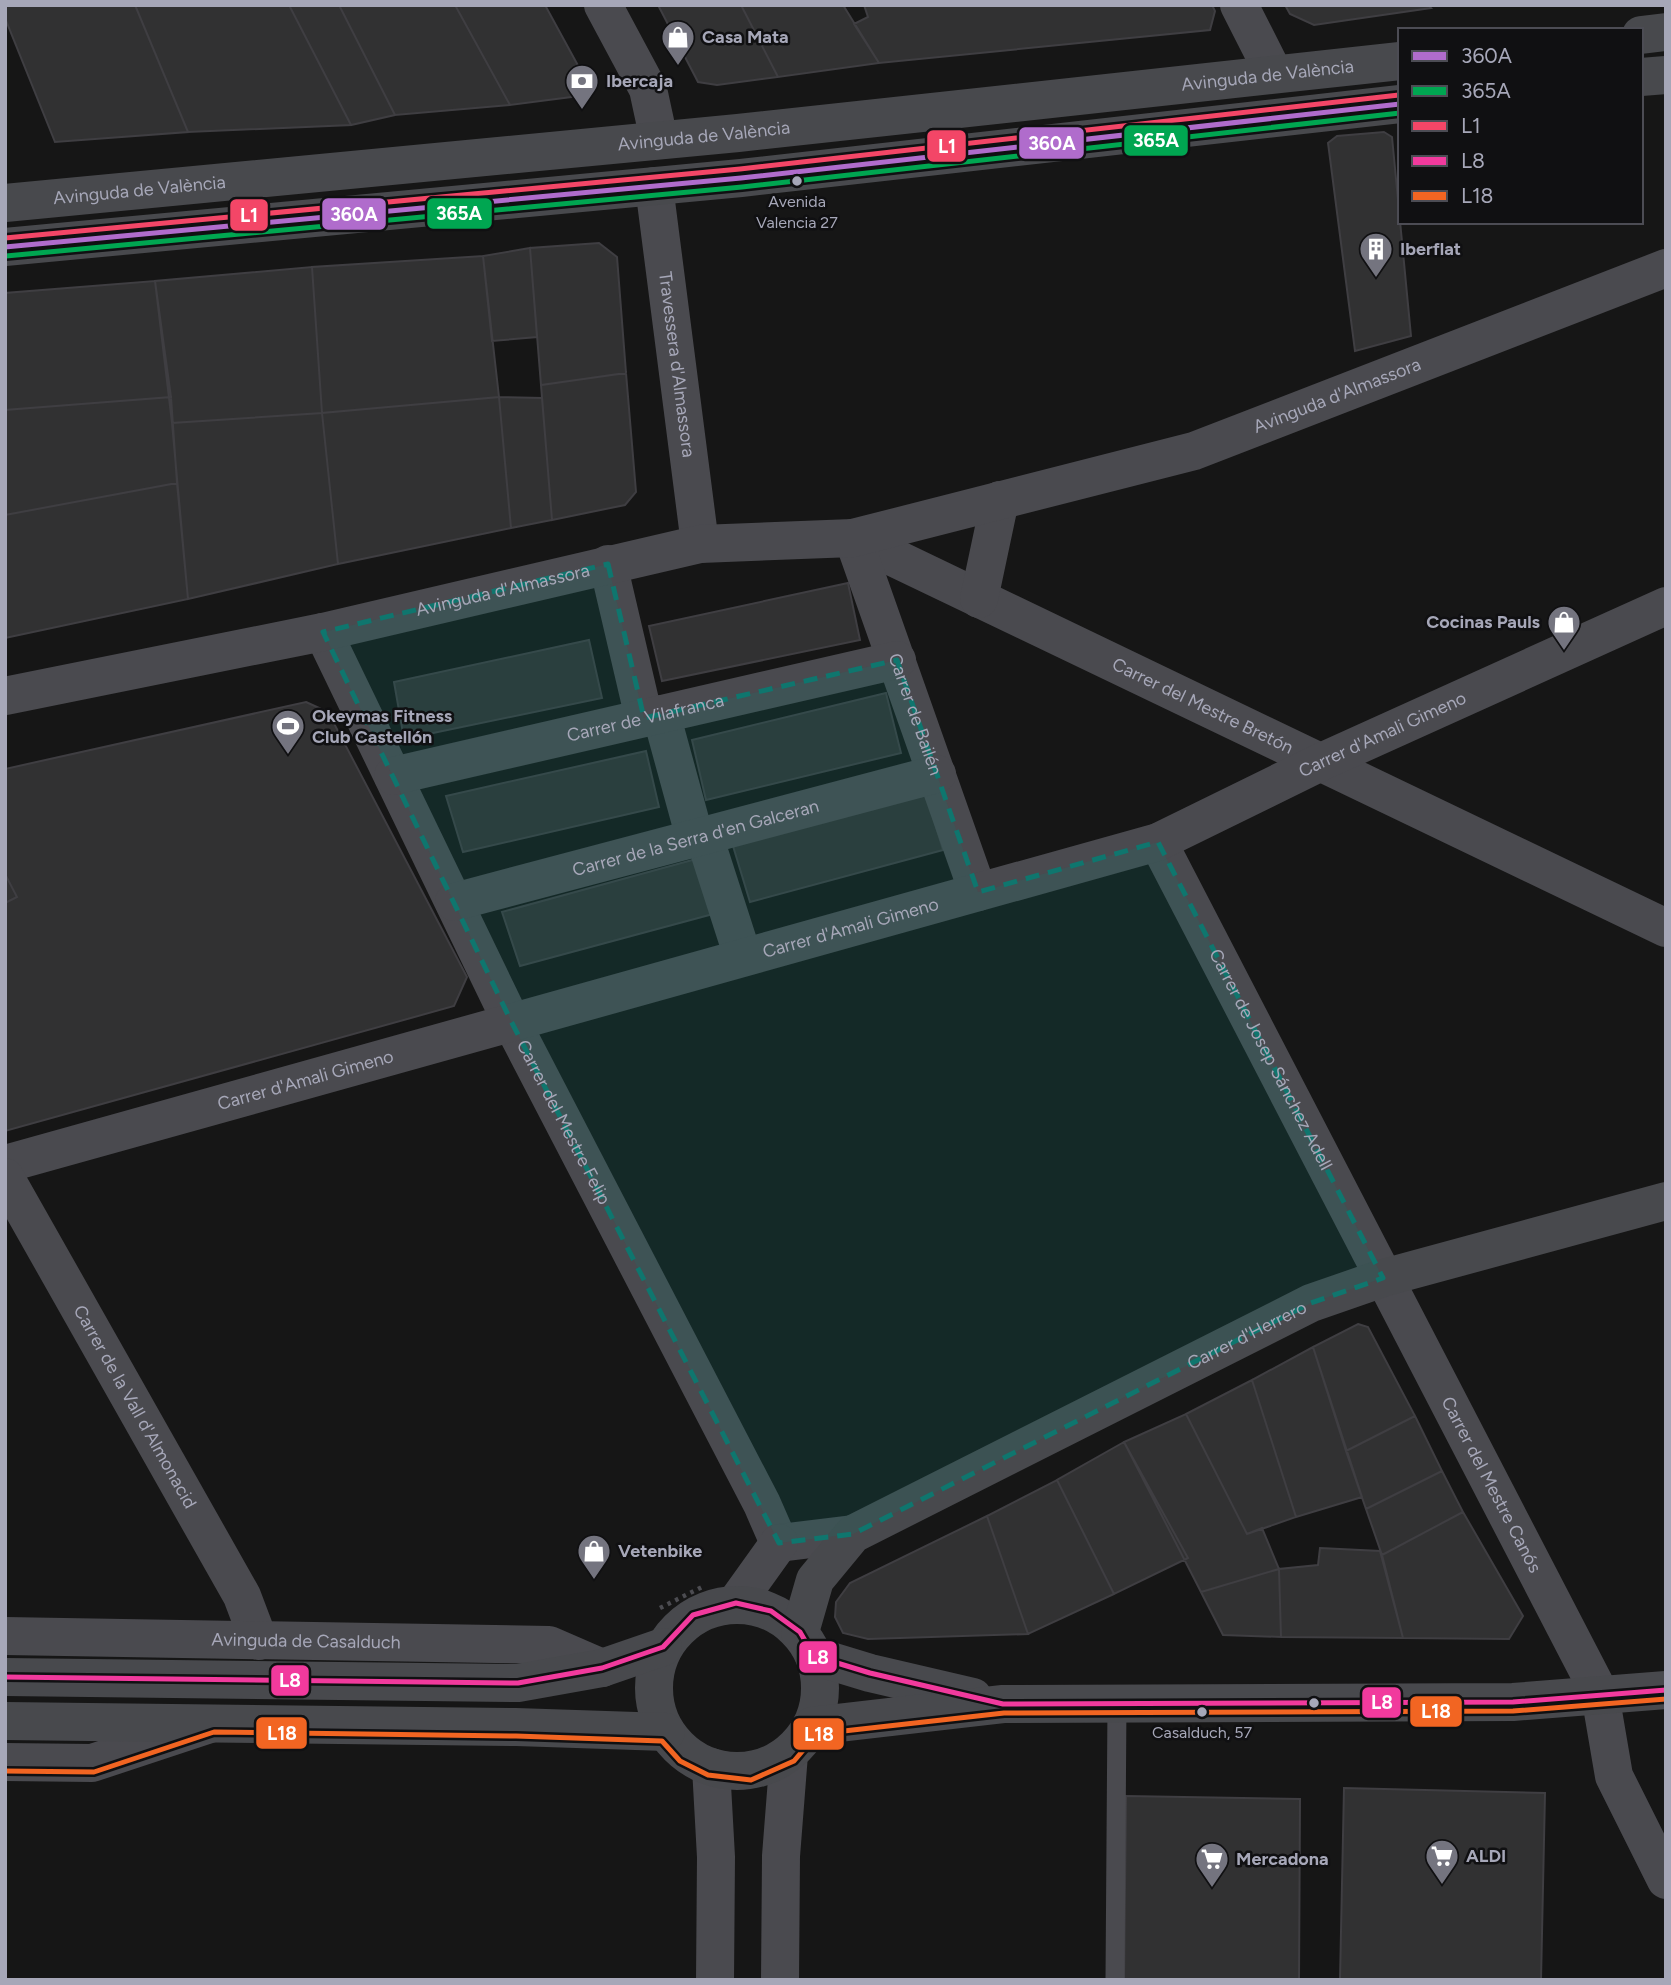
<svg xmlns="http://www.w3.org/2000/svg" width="1671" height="1985" font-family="Figtree,sans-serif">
  <rect width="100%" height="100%" fill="#161616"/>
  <!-- building -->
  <path fill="#313132" stroke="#3f3e42" stroke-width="2" d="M5,5H135L188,132L55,142L5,18Z
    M135,5H289L351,125L188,132Z
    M289,5H339L395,115L351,125Z
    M339,5H455L510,105L395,115Z
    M455,5H545L587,82L579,96L510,105Z
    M658,5H741L778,77L717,85L698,82Z
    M741,5H843L879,63L778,77Z
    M864,5H1212L1215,11L1210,30L879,63L854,24L868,17Z
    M1285,5H1428L1431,8L1314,25L1290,14Z
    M1384,132L1392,137L1411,336L1355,351L1328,143L1337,136Z
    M599,243L617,257L626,373L541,385L530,248Z
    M530,248L537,337L492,341L483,256Z
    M483,256L499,397L322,413L312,267Z
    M312,267L322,413L172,423L155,281Z
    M155,281L171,397L5,410V293Z
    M626,373L636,492L625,505L552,520L541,385Z
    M171,397L177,483L5,515V410Z
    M499,397L511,528L338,564L322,413Z
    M499,397L542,398L552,520L511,528Z
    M322,413L338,564L188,599L172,423Z
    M177,483L188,599L5,638V515Z
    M848,583L860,640L662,681L649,626Z
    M589,640L602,698L404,739L394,682Z
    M886,693L901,753L706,800L692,740Z
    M306,702L328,712L467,977L454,1006L5,1131V903L17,897L5,874V769Z
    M646,751L659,807L463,852L446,796Z
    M926,794L943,850L750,902L733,846Z
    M696,859L713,914L520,966L502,912Z
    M5,874L17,897L5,903Z
    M1358,1324L1368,1327L1415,1416L1346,1451L1313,1347Z
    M1313,1347L1362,1497L1296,1517L1252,1380Z
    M1252,1380L1296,1517L1247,1534L1186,1414Z
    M1186,1414L1247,1534L1262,1528L1279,1569L1201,1592L1124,1442Z
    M1415,1416L1442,1471L1366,1509L1346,1451Z
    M1124,1442L1188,1558L1114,1594L1057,1480Z
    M1442,1471L1463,1512L1382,1555L1366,1509Z
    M1057,1480L1114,1594L1028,1634L987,1516Z
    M1463,1512L1523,1616L1509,1639L1403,1638L1382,1555Z
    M987,1516L1028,1634L868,1639L843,1633L835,1617L836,1602L850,1583Z
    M1320,1548L1380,1551L1403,1638L1281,1637L1279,1569L1318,1565Z
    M1279,1569L1281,1637L1223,1635L1201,1592Z
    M1344,1788L1545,1793L1541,1980H1340Z
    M1126,1796L1300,1799L1299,1980H1124Z"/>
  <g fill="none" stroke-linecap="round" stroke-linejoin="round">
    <!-- path -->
    <path stroke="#4c4c51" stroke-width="4.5" stroke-dasharray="3.5 5" stroke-linecap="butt" d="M660,1608L702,1587"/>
    <!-- lane -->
    <path stroke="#4a4a4f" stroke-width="19" d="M1115,1980L1117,1703"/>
    <!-- street -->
    <g stroke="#4a4a4f" stroke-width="38">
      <path d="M603,5L648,89L659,140"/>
      <path d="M1239,5L1274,74"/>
      <path id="s1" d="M654,186L700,544"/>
      <path id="s2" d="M853,538L1666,928"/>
      <path id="s3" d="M853,538L978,892"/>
      <path d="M608,564L644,718"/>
      <path d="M979,599L1000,500"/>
      <path id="s4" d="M323,632L511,1021L762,1504L779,1543"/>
      <path id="s5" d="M5,696L323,632L700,544L853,538L1194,451L1666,268"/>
      <path d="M661,714L695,838"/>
      <path id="s6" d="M393,776L897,660"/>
      <path d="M704,836L743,957"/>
      <path id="s7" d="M1158,842L1600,1694L1614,1776L1666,1880"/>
      <path id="s8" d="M454,902L937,774"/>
      <path id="s9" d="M5,1164L1158,842L1321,762L1666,606"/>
      <path id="s10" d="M5,1177L242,1596L259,1641"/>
      <path d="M779,1543L853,1534"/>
      <path d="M736,1603L779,1543"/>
      <path id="s11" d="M5,1636L549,1645L602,1668"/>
      <path d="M5,1762L92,1763L207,1725"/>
      <path d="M711,1767L716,1857L715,1980"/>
      <path d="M780,1980L781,1856L789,1754"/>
    </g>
    <!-- secondary -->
    <g stroke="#48494d" stroke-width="38">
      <path d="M1641,35L1666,32"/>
      <path d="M1641,77L1666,75"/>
      <path id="s12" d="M5,203L738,133L1400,61"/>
      <path d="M5,247L741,178L1400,104"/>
      <circle cx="737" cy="1688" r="83"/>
      <path id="s13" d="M800,1632L815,1580L853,1534L1311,1303L1383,1278L1666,1201"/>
      <path d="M814,1656L870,1673L973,1697"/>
      <path d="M5,1677L518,1683L602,1668L663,1647"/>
      <path d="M5,1721L516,1727L666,1732"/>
      <path d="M812,1726L1003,1704L1513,1702L1666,1690"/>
    </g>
    <defs>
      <path id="bus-1" d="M5,247L741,178L1400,104"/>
      <path id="bus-2" d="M6,256L742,187L1400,113"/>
      <path id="bus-3" d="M5,238L740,169L1399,95"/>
      <path id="bus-4" d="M5,1677L518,1683L602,1668L663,1647L693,1615L736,1603L771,1611L800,1632L814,1656L870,1673L1003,1704L1513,1702L1666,1690"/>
      <path id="bus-5" d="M5,1771L94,1772L214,1732L516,1736L662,1741L680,1761L708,1775L751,1780L794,1761L817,1734L1004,1713L1513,1711L1666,1699"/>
    </defs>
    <!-- bus-1 casing -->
    <use href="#bus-1" stroke="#101012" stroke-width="10"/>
    <!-- bus-2 casing -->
    <use href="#bus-2" stroke="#101012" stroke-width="10"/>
    <!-- bus-3 casing -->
    <use href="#bus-3" stroke="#101012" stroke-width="10"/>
    <!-- bus-4 casing -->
    <use href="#bus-4" stroke="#101012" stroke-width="10"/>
    <!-- bus-5 casing -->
    <use href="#bus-5" stroke="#101012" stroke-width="10"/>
    <!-- bus-1 -->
    <use href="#bus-1" stroke="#b06ccc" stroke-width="5"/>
    <!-- bus-2 -->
    <use href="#bus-2" stroke="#00a651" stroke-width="5"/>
    <!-- bus-3 -->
    <use href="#bus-3" stroke="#f34667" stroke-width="5"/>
    <!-- bus-4 -->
    <use href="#bus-4" stroke="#f13a9d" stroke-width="5"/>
    <!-- bus-5 -->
    <use href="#bus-5" stroke="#f26522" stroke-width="5"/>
  </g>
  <!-- marked area -->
  <path fill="#0f766e" fill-opacity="0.2" stroke="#0f766e" stroke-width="5" stroke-dasharray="14 9" stroke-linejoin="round" d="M608,564L644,718L897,660L978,892L1158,842L1383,1278L1311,1303L853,1534L779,1543L511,1021L323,632Z"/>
  <!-- icons -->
  <defs>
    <symbol id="shop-pin" viewBox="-11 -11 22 30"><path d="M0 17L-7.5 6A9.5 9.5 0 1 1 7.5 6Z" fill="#74747f" stroke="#101012"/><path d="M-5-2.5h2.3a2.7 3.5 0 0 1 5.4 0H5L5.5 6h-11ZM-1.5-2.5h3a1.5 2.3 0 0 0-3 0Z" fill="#fff"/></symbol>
    <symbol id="bank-pin" viewBox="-11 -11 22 30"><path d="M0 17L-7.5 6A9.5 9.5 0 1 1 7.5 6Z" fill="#74747f" stroke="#101012"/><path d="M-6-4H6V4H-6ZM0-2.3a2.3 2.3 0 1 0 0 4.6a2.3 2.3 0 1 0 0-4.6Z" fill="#fff"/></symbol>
    <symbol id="building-pin" viewBox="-11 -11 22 30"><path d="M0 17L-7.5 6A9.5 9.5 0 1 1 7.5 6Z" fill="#74747f" stroke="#101012"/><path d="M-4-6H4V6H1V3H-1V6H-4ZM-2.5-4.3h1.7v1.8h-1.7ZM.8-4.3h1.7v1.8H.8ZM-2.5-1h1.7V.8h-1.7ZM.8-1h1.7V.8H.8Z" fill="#fff"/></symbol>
    <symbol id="stadium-pin" viewBox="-11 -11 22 30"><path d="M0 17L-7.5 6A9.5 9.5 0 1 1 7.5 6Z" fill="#74747f" stroke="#101012"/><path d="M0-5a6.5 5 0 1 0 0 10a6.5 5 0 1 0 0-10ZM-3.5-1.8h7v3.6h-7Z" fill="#fff"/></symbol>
    <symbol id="supermarket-pin" viewBox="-11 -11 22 30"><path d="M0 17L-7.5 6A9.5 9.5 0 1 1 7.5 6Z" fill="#74747f" stroke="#101012"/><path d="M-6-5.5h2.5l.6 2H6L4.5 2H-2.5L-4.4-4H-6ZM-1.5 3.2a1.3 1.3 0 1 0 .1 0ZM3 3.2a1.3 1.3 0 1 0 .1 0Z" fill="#fff"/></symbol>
  </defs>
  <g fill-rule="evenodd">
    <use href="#shop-pin" x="659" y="18" width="38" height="52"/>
    <use href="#bank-pin" x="563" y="62" width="38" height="52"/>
    <use href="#building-pin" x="1357" y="230" width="38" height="52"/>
    <use href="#shop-pin" x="1545" y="603" width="38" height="52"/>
    <use href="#stadium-pin" x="269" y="707" width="38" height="52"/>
    <use href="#shop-pin" x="575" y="1532" width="38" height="52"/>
    <use href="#supermarket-pin" x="1423" y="1837" width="38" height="52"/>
    <use href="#supermarket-pin" x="1193" y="1840" width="38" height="52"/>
  </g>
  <!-- markers -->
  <g fill="#a6a7b8" stroke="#101012" stroke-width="2.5">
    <circle cx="797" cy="181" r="6"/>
    <circle cx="1314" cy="1703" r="6"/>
    <circle cx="1202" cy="1712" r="6"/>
  </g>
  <g text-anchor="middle" stroke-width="5" stroke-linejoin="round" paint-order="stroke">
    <!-- bus labels -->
    <g font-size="16" fill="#a6a7b8" stroke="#101012">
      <text x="797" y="207">Avenida<tspan x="797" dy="21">Valencia 27</tspan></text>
      <text x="1202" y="1738">Casalduch, 57</text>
    </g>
    <!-- poi labels -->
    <g font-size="18" font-weight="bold" fill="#a6a7b8" stroke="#101012" text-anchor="start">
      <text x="702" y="43">Casa Mata</text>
      <text x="606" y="87">Ibercaja</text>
      <text x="1400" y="255">Iberflat</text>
      <text x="1540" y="628" text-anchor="end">Cocinas Pauls</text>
      <text x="312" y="722">Okeymas Fitness<tspan x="312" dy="21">Club Castellón</tspan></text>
      <text x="618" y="1557">Vetenbike</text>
      <text x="1466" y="1862">ALDI</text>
      <text x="1236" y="1865">Mercadona</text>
    </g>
    <!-- street labels -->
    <g font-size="18" fill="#a6a7b8" stroke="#101012">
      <text dy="6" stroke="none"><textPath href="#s12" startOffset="1269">Avinguda de València</textPath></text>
      <text dy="6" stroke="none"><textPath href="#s12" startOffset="702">Avinguda de València</textPath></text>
      <text dy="6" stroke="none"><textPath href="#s12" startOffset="135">Avinguda de València</textPath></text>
      <text dy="6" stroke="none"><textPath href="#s1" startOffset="180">Travessera d'Almassora</textPath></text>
      <text dy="6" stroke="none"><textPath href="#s5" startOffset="1370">Avinguda d'Almassora</textPath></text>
      <text dy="6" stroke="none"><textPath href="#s5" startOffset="509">Avinguda d'Almassora</textPath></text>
      <text dy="6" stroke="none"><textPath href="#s2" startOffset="388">Carrer del Mestre Bretón</textPath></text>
      <text dy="6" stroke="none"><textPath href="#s3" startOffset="187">Carrer de Bailén</textPath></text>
      <text dy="6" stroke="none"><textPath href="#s6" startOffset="259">Carrer de Vilafranca</textPath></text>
      <text dy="6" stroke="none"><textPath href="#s9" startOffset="1446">Carrer d'Amali Gimeno</textPath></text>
      <text dy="6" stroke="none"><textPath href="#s8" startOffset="250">Carrer de la Serra d'en Galceran</textPath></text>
      <text dy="6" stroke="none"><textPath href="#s9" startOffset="878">Carrer d'Amali Gimeno</textPath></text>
      <text dy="6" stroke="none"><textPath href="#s7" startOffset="245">Carrer de Josep Sánchez Adell</textPath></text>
      <text dy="6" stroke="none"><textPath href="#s9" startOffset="312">Carrer d'Amali Gimeno</textPath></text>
      <text dy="6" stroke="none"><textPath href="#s4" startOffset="546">Carrer del Mestre Felip</textPath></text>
      <text dy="6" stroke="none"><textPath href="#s13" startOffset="555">Carrer d'Herrero</textPath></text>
      <text dy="6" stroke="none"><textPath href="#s10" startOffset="264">Carrer de la Vall d'Almonacid</textPath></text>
      <text dy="6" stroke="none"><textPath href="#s7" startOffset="724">Carrer del Mestre Canós</textPath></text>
      <text dy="6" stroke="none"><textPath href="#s11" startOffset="301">Avinguda de Casalduch</textPath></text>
    </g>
  </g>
  <g stroke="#101012" stroke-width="2.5">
    <rect x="1123" y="124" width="66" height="33" rx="7" fill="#00a651"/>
    <rect x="1018" y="126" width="67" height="34" rx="7" fill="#b06ccc"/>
    <rect x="926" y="129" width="41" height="34" rx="7" fill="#f34667"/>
    <rect x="426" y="197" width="67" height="33" rx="7" fill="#00a651"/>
    <rect x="321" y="197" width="66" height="34" rx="7" fill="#b06ccc"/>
    <rect x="229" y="198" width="40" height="34" rx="7" fill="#f34667"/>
    <rect x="798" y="1640" width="40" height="34" rx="7" fill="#f13a9d"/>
    <rect x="270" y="1664" width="40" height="33" rx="7" fill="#f13a9d"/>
    <rect x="1361" y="1686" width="41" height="33" rx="7" fill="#f13a9d"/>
    <rect x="1409" y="1695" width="54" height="33" rx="7" fill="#f26522"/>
    <rect x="255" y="1716" width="53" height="34" rx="7" fill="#f26522"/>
    <rect x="792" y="1717" width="53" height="34" rx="7" fill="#f26522"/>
  </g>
  <g font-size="19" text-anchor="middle" font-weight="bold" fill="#fff">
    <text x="1156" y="147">365A</text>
    <text x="1052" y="150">360A</text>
    <text x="947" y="153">L1</text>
    <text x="459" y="220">365A</text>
    <text x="354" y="221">360A</text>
    <text x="249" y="222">L1</text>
    <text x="818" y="1664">L8</text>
    <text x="290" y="1687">L8</text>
    <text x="1382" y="1709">L8</text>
    <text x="1436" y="1718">L18</text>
    <text x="282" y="1740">L18</text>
    <text x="819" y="1741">L18</text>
  </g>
  <!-- border -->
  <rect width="1671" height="1985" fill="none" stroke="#a6a7b8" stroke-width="14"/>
  <!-- legend -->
  <rect x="1398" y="28" width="245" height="196" fill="#101012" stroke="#4c4c54" stroke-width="2"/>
  <rect x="1412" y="51" width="35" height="10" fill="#b06ccc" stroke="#4c4c54" stroke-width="2"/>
  <text x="1461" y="63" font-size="21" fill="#a6a7b8">360A</text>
  <rect x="1412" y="86" width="35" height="10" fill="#00a651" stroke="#4c4c54" stroke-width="2"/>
  <text x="1461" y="98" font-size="21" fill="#a6a7b8">365A</text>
  <rect x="1412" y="121" width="35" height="10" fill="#f34667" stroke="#4c4c54" stroke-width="2"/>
  <text x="1461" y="133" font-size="21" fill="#a6a7b8">L1</text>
  <rect x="1412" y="156" width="35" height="10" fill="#f13a9d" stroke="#4c4c54" stroke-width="2"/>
  <text x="1461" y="168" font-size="21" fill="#a6a7b8">L8</text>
  <rect x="1412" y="191" width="35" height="10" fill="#f26522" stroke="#4c4c54" stroke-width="2"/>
  <text x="1461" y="203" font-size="21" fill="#a6a7b8">L18</text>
</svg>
